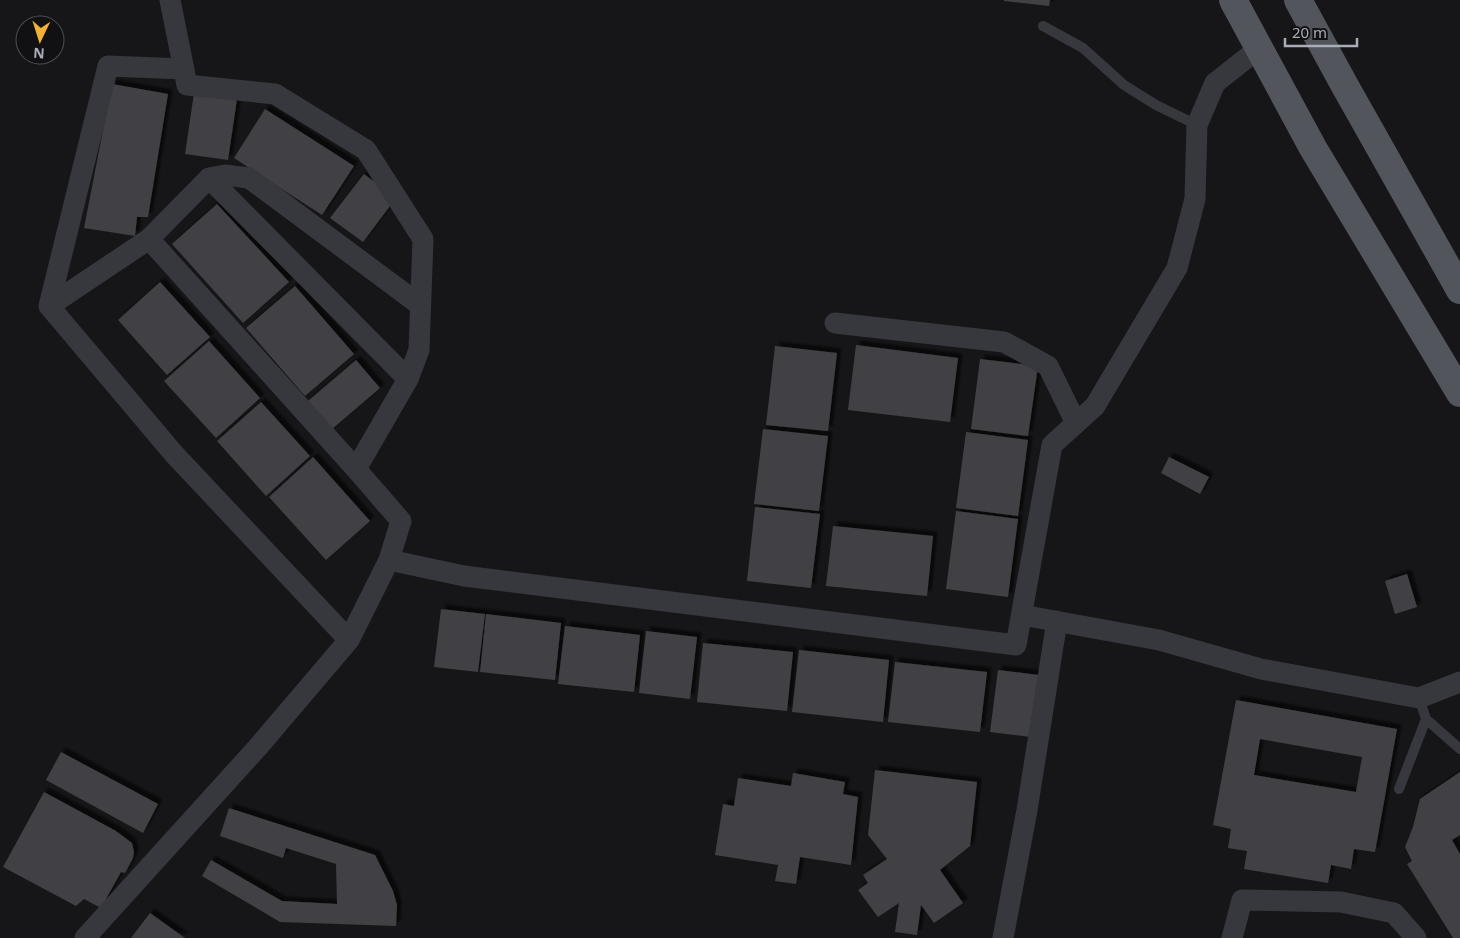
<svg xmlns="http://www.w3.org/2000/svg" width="1460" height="938" font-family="'Noto Sans',sans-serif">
  <defs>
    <filter id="shadow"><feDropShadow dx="4.5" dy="-4.5" stdDeviation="1" flood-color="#0009"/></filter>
  </defs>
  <rect width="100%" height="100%" fill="#161618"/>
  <!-- building -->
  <path fill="#404145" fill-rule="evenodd" filter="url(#shadow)" d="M1004,0H1050L1049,6L1004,1Z
    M112,84L168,94L148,217H137L135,236L84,228Z
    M194,93L237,99L228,160L185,154Z
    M265,109L354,166L322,215L234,158Z
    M364,174L396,198L363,242L330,218Z
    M217,204L289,282L243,323L172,244Z
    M160,282L210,337L167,375L118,320Z
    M295,286L354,354L305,396L246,328Z
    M209,341L260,398L216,438L164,381Z
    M856,345L958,358L950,422L848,410Z
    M775,346L837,353L828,431L766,425Z
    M980,359L1038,366L1028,436L971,429Z
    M356,360L380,388L332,429L308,401Z
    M261,402L310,456L266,496L217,441Z
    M763,429L828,436L819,511L754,504Z
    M966,432L1028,440L1018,516L956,508Z
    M313,457L370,521L326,560L269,497Z
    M1169,457L1209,477L1200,494L1161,473Z
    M755,507L820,514L811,588L747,581Z
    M956,511L1018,519L1008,597L946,589Z
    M833,526L933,536L927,596L826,586Z
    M1407,574L1417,607L1395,614L1385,581Z
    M441,609L485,614L478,672L434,667Z
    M486,614L561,623L555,680L480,672Z
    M565,626L640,635L634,692L558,684Z
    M646,631L697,637L690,699L639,693Z
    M703,643L793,652L787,711L697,702Z
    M799,650L889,660L883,722L792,712Z
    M895,662L987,672L980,732L888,722Z
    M998,670L1039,675L1031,737L990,732Z
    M1236,700L1397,729L1375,852L1354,849L1351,869L1331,865L1328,883L1244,869L1247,851L1228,848L1231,829L1213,825ZM1260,739L1362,757L1356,792L1254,775Z
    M61,752L158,804L143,833L46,780Z
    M875,770L977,782L970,846L940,870L963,903L934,923L921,905L917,935L895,932L899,903L878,917L858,890L868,883L863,875L887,859L868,835Z
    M1460,772V835L1452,840L1460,854V938H1453L1407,864L1412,861L1405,847L1413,827L1420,799Z
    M793,773L845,782L843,794L858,797L851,865L800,857L796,884L775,881L778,865L715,855L723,804L734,806L738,778L791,786Z
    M44,792L116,831L132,843L134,852L133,858L125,873L121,872L101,908L84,899L76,906L3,867Z
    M229,808L375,855L393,891L397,905L396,926L280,922L202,876L211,860L282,901L337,904L336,864L286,848L283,858L220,836Z
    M150,913L185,938H131Z"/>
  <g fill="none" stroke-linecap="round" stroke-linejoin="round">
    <!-- service -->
    <path stroke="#37383d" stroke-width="10" d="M1043,26L1083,48L1124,85L1156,105L1197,125
      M1426,719L1460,749
      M1399,789L1426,719L1419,698"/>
    <!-- minor -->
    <path stroke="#37383d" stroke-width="21" d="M170,0L187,85L275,94L366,150L423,239L419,350L408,379L356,469L401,521L389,560
      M184,69L108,66L49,306L174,454L349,640
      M209,178L408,379
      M149,239L356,469
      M49,306L149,239L209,178L225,175L249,178L420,305
      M835,323L1004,342L1048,366L1076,423
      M1022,615L1159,640L1261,669L1419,698L1460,682
      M85,938L258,747L349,640L389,560L464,576L1016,645L1052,445L1095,406L1177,268L1195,199L1197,125L1215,83L1258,49
      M1003,938L1027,810L1057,621
      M1232,938L1242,900L1341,902L1394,913L1416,938"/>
    <!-- primary -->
    <path stroke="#53555c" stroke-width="28" d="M1233,0L1313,148L1460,393
      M1298,0L1345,86L1460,290"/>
  </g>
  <!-- north arrow -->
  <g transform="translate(40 40) rotate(184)"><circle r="24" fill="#111113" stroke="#4d4f55"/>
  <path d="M0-4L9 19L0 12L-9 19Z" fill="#f2b134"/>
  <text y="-8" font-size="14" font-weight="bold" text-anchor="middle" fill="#a8adb8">N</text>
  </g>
  <!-- scale -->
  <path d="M1285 38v8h72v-8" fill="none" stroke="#a8adb8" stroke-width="2.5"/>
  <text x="1292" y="38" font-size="15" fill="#a8adb8" stroke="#111113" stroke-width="4" paint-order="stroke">20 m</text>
</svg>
